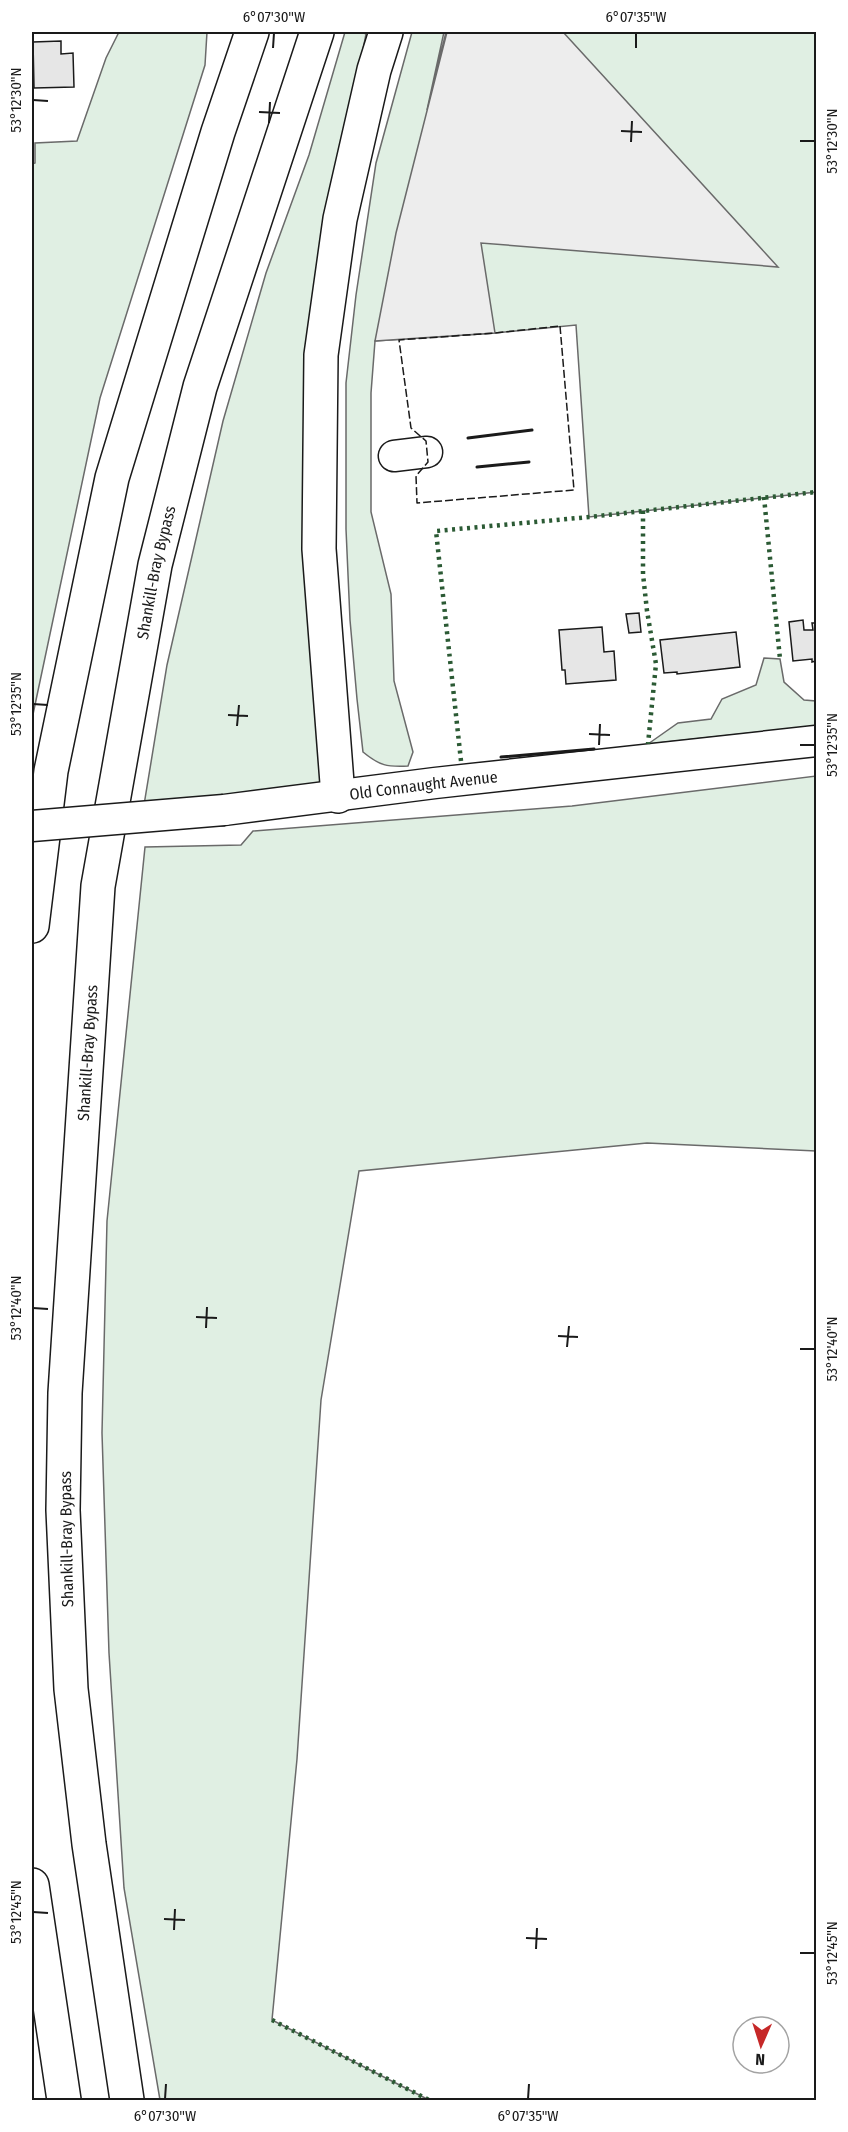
<svg xmlns="http://www.w3.org/2000/svg" width="848" height="2132" font-family="'Fira Sans Condensed',sans-serif">
  <rect width="100%" height="100%" fill="#fff"/>
  <!-- green -->
  <path fill="#e0efe3" stroke="#6a6a6a" stroke-width="1.5" d="M119,32H207L205,65L100,398L32,719V164L35,163V143L77,141L106,58Z
    M345,32H362L366,34L331,218L324,792L144,805L167,665L223,421L266,273L309,155Z
    M412,32H444L427,110L446,32H816V492L589,517L576,325L495,333L375,341L371,393V512L391,594L394,681L413,752L408,766C387,767 380,766 363,752L357,699L350,620L346,529V383L356,295L376,163Z
    M764,658L780,659L784,682L804,700L816,701V726L648,744L678,723L711,719L722,699L756,685Z
    M816,776V1151L647,1143L359,1171L321,1400L297,1759L272,2020L429,2100H160L124,1888L109,1653L102,1433L107,1221L145,847L241,845L253,831L572,806Z"/>
  <!-- parking -->
  <path fill="#ededed" stroke="#6a6a6a" stroke-width="1.5" d="M447,32H563L778,267L481,243L495,333L375,341L396,233Z"/>
  <!-- building -->
  <path fill="#e6e6e6" stroke="#1a1a1a" stroke-width="1.5" d="M61,41V54L73,53L74,87L34,88L33,42Z
    M639,613L641,632L629,633L626,614Z
    M803,620L804,630H813L812,623H816V661L812,662V659L793,661L789,622Z
    M602,627L604,652L614,651L616,680L566,684L565,670H562L559,630Z
    M736,632L740,667L677,674V672L664,673L660,640Z"/>
  <g fill="none" stroke-linecap="round" stroke-linejoin="round">
    <defs>
      <g id="minor">
        <path d="M394,456L427,452"/>
        <path id="s1" d="M224,810L435,783L816,741"/>
      </g>
      <g id="highway">
        <path d="M338,796L319,549L321,355L340,219L374,70L386,32"/>
        <path d="M32,926L51,771L112,478L218,132L252,32"/>
        <path d="M32,1885L64,2100"/>
        <path id="s2" d="M127,2100L89,1844L71,1689L63,1510L65,1393L98,886L155,565L200,387L317,32"/>
      </g>
    </defs>
    <!-- minor casing -->
    <use href="#minor" stroke="#1a1a1a" stroke-width="33"/>
    <!-- highway casing -->
    <use href="#highway" stroke="#1a1a1a" stroke-width="36"/>
    <!-- minor -->
    <use href="#minor" stroke="#fff" stroke-width="30"/>
    <!-- highway -->
    <use href="#highway" stroke="#fff" stroke-width="33"/>
    <defs>
      <path id="minor-bridge" d="M32,826L224,810"/>
    </defs>
    <!-- minor-bridge casing -->
    <use href="#minor-bridge" stroke="#1a1a1a" stroke-width="33" stroke-linecap="butt"/>
    <!-- minor-bridge -->
    <use href="#minor-bridge" stroke="#fff" stroke-width="30"/>
    <!-- hedge -->
    <path stroke="#2b5a34" stroke-width="4.5" stroke-dasharray="3 4.5" stroke-linecap="butt" d="M764,497L780,659
      M643,511V574L647,611L656,664L648,744
      M461,761L436,531L589,517L816,492
      M272,2020L429,2100"/>
    <!-- fence -->
    <path stroke="#1a1a1a" stroke-width="1.5" stroke-dasharray="8 3" stroke-linecap="butt" d="M560,326L574,490L417,503L416,476L428,462L426,441L411,428L399,340L495,333Z"/>
    <!-- wall -->
    <path stroke="#1a1a1a" stroke-width="3" d="M468,438L532,430
      M477,467L529,462
      M501,757L594,749"/>
  </g>
  <!-- ticks -->
  <path fill="none" stroke="#1a1a1a" stroke-width="2" d="M273,48L274,33M636,48V33M33,100L48,101M259,112L280,113M269,123L270,102M621,131L642,132M800,141H815M631,142L632,121M33,704L48,705M228,715L248,716M237,726L239,705M589,734L610,735M599,745L600,724M800,745H815M33,1308L48,1309M196,1317L217,1318M206,1328L207,1307M558,1336L578,1337M567,1347L569,1326M800,1349H815M33,1912L48,1913M164,1919L185,1920M174,1930L175,1909M526,1938L547,1939M536,1949L537,1928M800,1953H815M165,2099L166,2084M528,2099L529,2084"/>
  <g text-anchor="middle" stroke-width="4.5" stroke-linejoin="round" paint-order="stroke">
    <!-- street labels -->
    <g font-size="16" fill="#1a1a1a" stroke="#fff">
      <text dy="6" stroke="none"><textPath href="#s2" startOffset="1538">Shankill-Bray Bypass</textPath></text>
      <text dy="6" stroke="none"><textPath href="#s1" startOffset="201">Old Connaught Avenue</textPath></text>
      <text dy="6" stroke="none"><textPath href="#s2" startOffset="1052">Shankill-Bray Bypass</textPath></text>
      <text transform="translate(66 1539) rotate(-91)" y="6">Shankill-Bray Bypass</text>
    </g>
  </g>
  <!-- border -->
  <rect width="848" height="2132" fill="none" stroke="#ffffff" stroke-width="66"/>
  <!-- north arrow -->
  <g transform="translate(761 2045) rotate(183)"><circle r="28" fill="#ffffff" stroke="#a3a3a3" stroke-width="1.5"/>
  <path d="M0-4.5L10 22L0 15L-10 22Z" fill="#c62828"/>
  <text y="-9" font-size="16" font-weight="bold" text-anchor="middle" fill="#1a1a1a">N</text>
  </g>
  <rect x="33" y="33" width="782" height="2066" fill="none" stroke="#1a1a1a" stroke-width="2"/>
  <g font-size="15" text-anchor="middle" fill="#1a1a1a">
    <text x="274" y="22">6°07'30"W</text>
    <text x="636" y="22">6°07'35"W</text>
    <text transform="translate(16 100) rotate(-90)" y="5">53°12'30"N</text>
    <text transform="translate(832 141) rotate(-90)" y="5">53°12'30"N</text>
    <text transform="translate(16 704) rotate(-90)" y="5">53°12'35"N</text>
    <text transform="translate(832 745) rotate(-90)" y="5">53°12'35"N</text>
    <text transform="translate(16 1308) rotate(-90)" y="5">53°12'40"N</text>
    <text transform="translate(832 1349) rotate(-90)" y="5">53°12'40"N</text>
    <text transform="translate(16 1912) rotate(-90)" y="5">53°12'45"N</text>
    <text transform="translate(832 1953) rotate(-90)" y="5">53°12'45"N</text>
    <text x="165" y="2121">6°07'30"W</text>
    <text x="528" y="2121">6°07'35"W</text>
  </g>
</svg>
